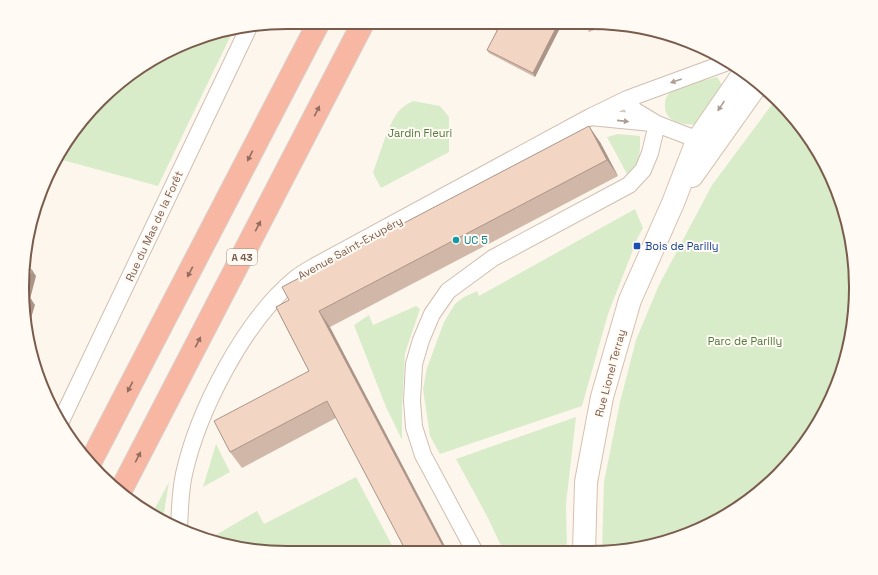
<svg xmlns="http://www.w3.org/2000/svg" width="878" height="575" font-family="'Space Grotesk',sans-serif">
  <rect width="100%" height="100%" fill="#fdf6ec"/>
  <!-- green -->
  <path fill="#d8ecc9" d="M233,31L158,186L59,159L77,126L140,67L202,36Z
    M717,77L722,85L699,125C685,125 663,123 665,104C665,98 668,94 672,91C685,83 703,81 717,77Z
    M776,99L801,126L829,170L847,219L855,270L854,322L842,373L821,420L790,462L752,498L708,526L659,544L602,552L604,482L620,402L636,340L659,285L712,185Z
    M413,101L440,106L449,117V152L381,188L373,173C379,156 388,125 398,112C402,107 407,104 413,101Z
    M618,134L640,136C640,151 641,166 627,174L607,137Z
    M635,209L643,228L638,237L608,314L582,406L440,454L430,436L423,389L427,368L444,322L455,304L464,297L477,291L479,296Z
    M416,306L420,309L405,353L402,408V440L386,407L354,325L369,315L373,325Z
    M576,417L566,504L567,552H504L488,518L456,459Z
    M216,444L230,472L203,487Z
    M356,477L395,551H253L209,539L257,511L264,524Z
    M169,482L163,519L153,512Z"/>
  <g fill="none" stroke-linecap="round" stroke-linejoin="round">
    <defs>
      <path id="minor" d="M627,99L634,110L657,124L706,143
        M590,117L652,123
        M60,423L248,29
        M179,528C180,510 180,492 184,474C198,411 244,321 295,279C301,274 308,270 315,266L590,117L627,99L725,63
        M475,552L423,455L414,427L412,401L414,364L421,340L432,314L448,291L493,258L629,185L643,170L650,153L657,124"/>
      <path id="secondary" d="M692,176L758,83
        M584,552L586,482L602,397L630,300L673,203L697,141L743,74"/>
      <path id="motorway" d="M91,461L319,22
        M120,492L363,23"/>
    </defs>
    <!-- minor casing -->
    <use href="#minor" stroke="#d1beb0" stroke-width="18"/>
    <!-- secondary casing -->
    <use href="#secondary" stroke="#d6c0b0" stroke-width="24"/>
    <!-- motorway casing -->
    <use href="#motorway" stroke="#dad1cd" stroke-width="24"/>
    <!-- minor -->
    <use href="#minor" stroke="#fff" stroke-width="16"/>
    <!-- secondary -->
    <use href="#secondary" stroke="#fff" stroke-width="22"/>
    <!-- motorway -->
    <use href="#motorway" stroke="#f7b7a3" stroke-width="22"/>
  </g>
  <!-- wall -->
  <path fill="#d1b7a8" d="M562,24L535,77L489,53L487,50L497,31L495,30L493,27Z
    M585,24H605L604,26L589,32Z
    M600,142L618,176L330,327L336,418L242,468L230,452L309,371L276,307Z"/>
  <!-- shaded-wall -->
  <path fill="#aa9588" d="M558,24H562L535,77L533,73Z
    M589,126L600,142L618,176L607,160Z
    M32,270L36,276L29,303L25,297Z
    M31,299L35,305L28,328L27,314Z
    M319,311L330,327L448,552H446Z"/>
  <!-- building -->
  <path fill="#f3d5c3" stroke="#aa9588" d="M495,23L558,24L533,73L487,50L498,29L493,27Z
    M585,24H598L587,29Z
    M589,126L607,160L319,311L446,552L406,551L327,401L230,452L214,421L309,371L276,307L289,300L282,287Z
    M23,268L32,270L25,297L23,270Z
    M25,297L31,299L27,314Z"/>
  <!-- one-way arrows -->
  <defs><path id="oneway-solid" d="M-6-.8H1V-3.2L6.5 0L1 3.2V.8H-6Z"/></defs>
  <g fill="#af9d94">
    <use href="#oneway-solid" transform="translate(676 81) rotate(161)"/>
    <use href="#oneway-solid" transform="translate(721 106) rotate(124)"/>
    <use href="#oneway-solid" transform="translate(623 121) rotate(6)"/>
  </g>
  <g fill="#936e5e">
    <use href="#oneway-solid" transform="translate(317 111) rotate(-63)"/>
    <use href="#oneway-solid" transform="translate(250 156) rotate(117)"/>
    <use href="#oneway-solid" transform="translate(258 226) rotate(-63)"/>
    <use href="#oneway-solid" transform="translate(190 272) rotate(117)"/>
    <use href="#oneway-solid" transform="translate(198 342) rotate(-63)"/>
    <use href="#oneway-solid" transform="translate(130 387) rotate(117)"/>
    <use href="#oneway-solid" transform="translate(138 457) rotate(-63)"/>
  </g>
  <!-- markers -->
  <circle fill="#0f9aa8" stroke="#fffaf3" stroke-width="1.5" cx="456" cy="240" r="4"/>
  <rect fill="#1a4fb4" stroke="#fffaf3" stroke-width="1.5" x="633" y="242" width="8" height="8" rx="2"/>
  <g text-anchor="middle" stroke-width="4" stroke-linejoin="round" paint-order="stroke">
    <!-- shield labels -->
    <rect fill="#fffaf3" stroke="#a28b7f" stroke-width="1" x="227" y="249" width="30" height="16" rx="3"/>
    <g font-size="10" font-weight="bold" fill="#7a5c4d">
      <text x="242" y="261">A 43</text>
    </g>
    <!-- park labels -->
    <g font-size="11" fill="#537a41" stroke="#fffaf3">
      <text x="420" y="137">Jardin Fleuri</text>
      <text x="745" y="345">Parc de Parilly</text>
    </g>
    <!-- street labels -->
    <g font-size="11" fill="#7a5c4d" stroke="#fffaf3">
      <text transform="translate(154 226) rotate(-65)" y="4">Rue du Mas de la Forêt</text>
      <text transform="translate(350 248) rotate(-29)" y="4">Avenue Saint-Exupéry</text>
      <text transform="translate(610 373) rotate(-75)" y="4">Rue Lionel Terray</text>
    </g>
    <!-- culture labels -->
    <g font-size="11" fill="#0d838f" stroke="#fffaf3" text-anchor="start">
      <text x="464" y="244">UC 5</text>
    </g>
    <!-- transit labels -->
    <g font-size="11" fill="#164399" stroke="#fffaf3" text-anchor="start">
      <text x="645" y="250">Bois de Parilly</text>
    </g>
  </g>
  <!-- crop -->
  <path d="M0 0H878V575H0ZM287 29H591A258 258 0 0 1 849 287V288A258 258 0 0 1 591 546H287A258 258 0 0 1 29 288V287A258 258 0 0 1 287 29Z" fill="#fffaf3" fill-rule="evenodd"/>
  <path fill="none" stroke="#7a5c4d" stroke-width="2" d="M287 29H591A258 258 0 0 1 849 287V288A258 258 0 0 1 591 546H287A258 258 0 0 1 29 288V287A258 258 0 0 1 287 29Z"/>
</svg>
